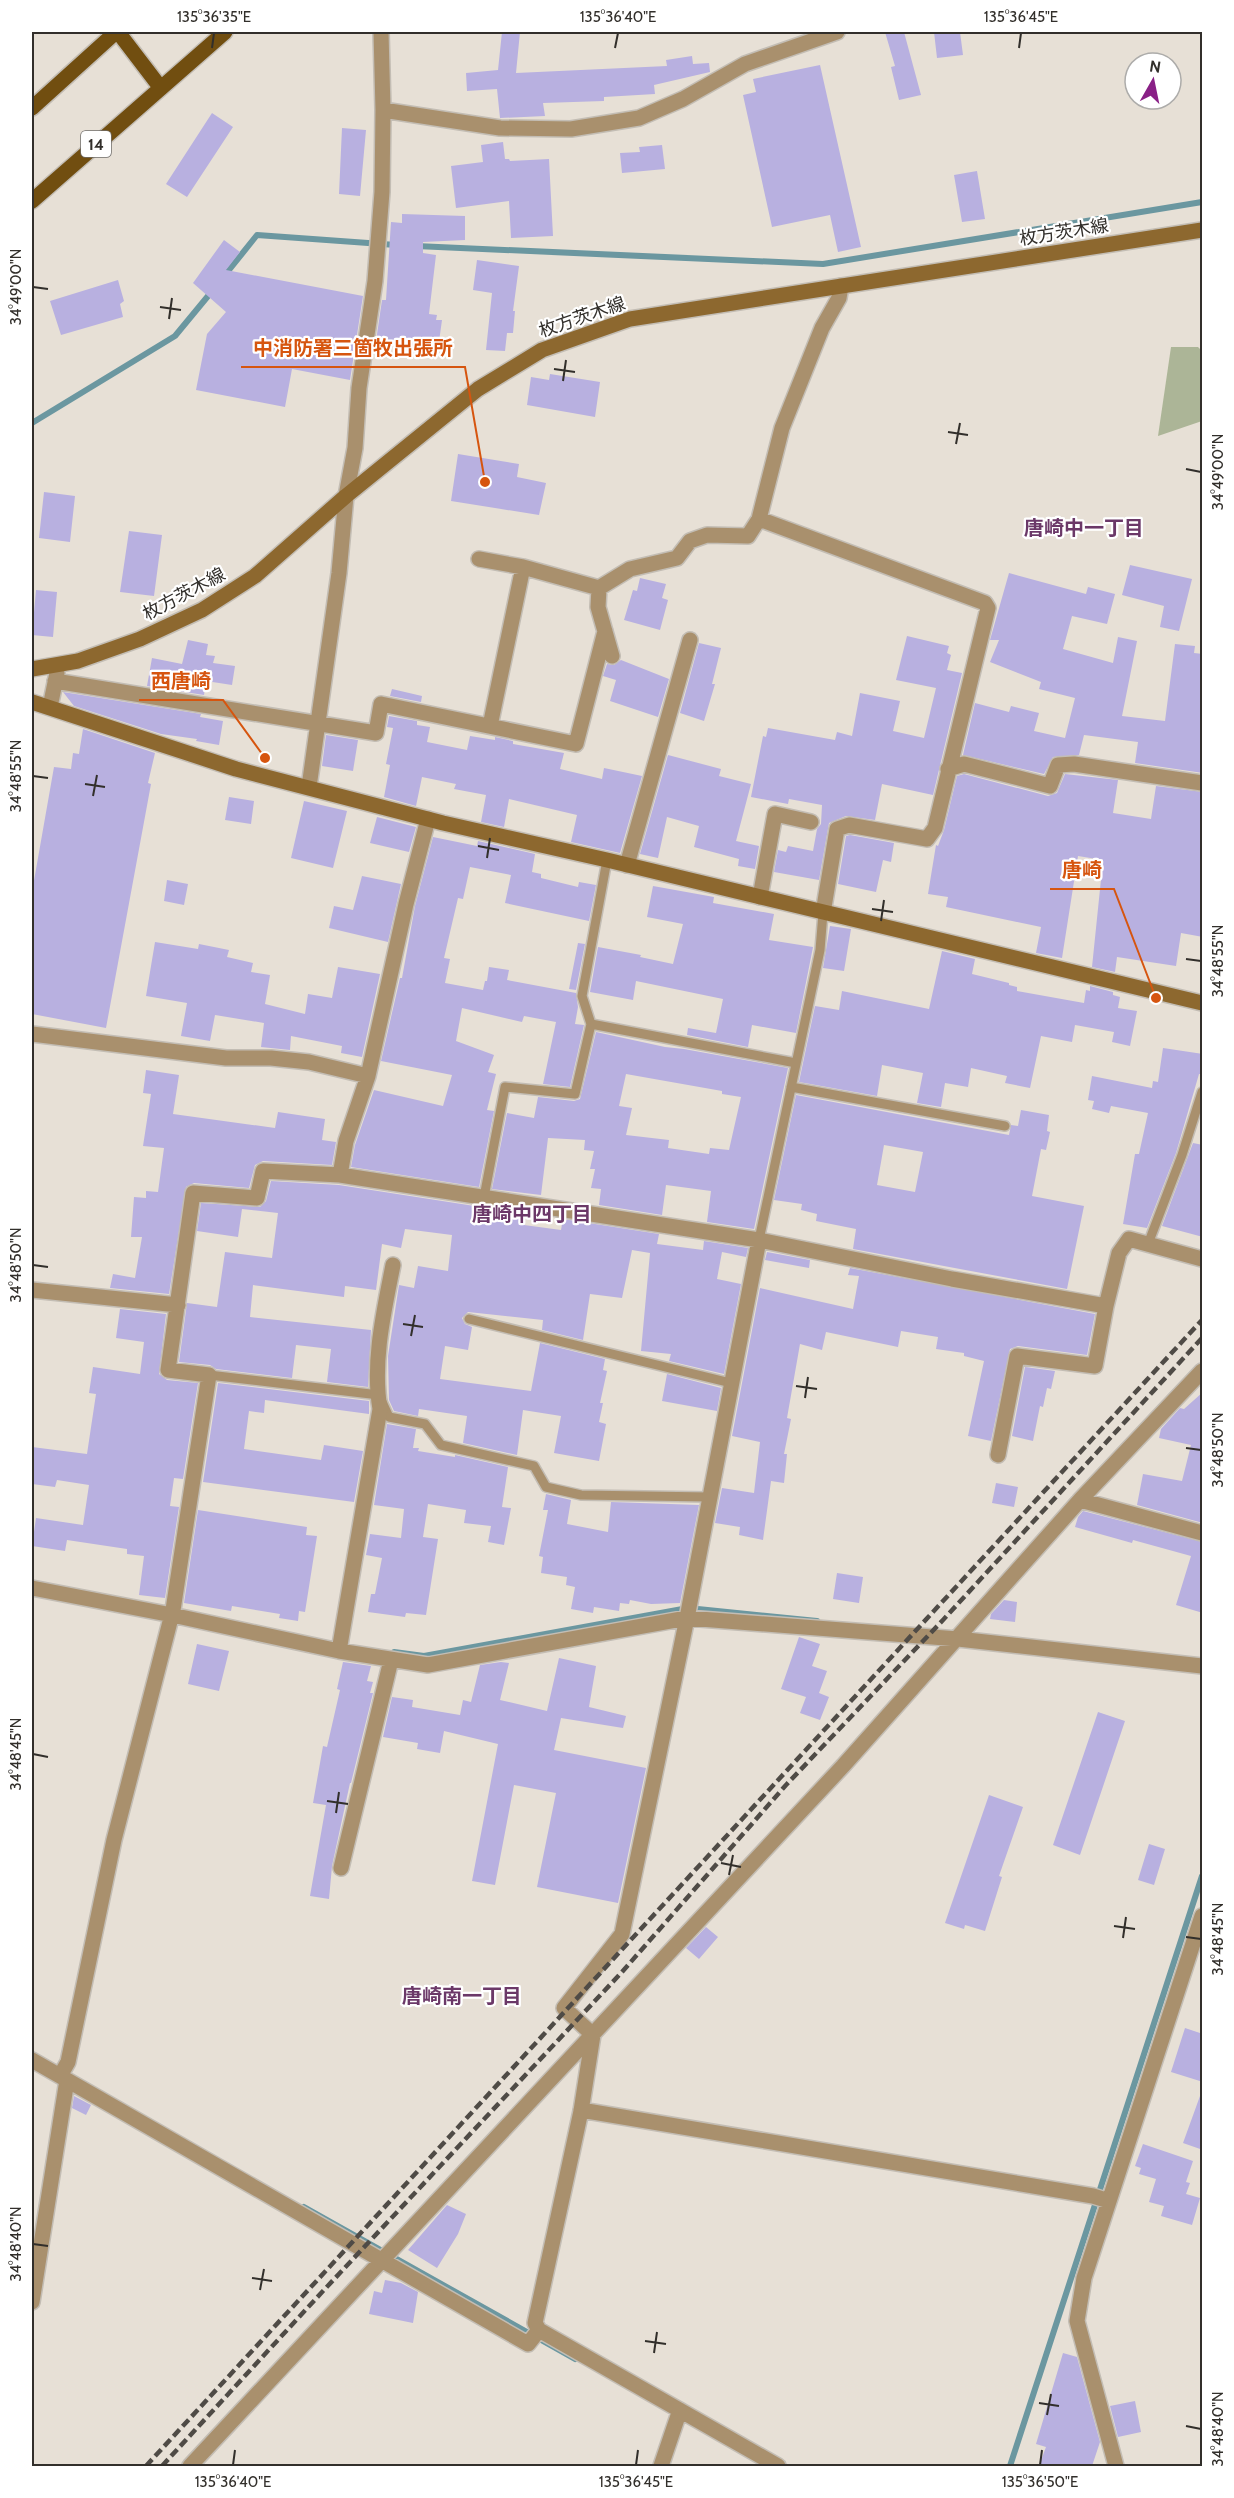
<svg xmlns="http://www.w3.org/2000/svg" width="1234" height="2498" font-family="Cabin,'Noto Sans JP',sans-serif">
  <rect width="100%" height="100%" fill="#e7e0d6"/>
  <!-- green -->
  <path fill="#acb597" d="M1171,347H1198L1202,351V421L1158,436Z"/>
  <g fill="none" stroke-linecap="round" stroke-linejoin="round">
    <!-- stream -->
    <path stroke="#6b97a0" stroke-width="6" d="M416,246L823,264L1202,202
      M225,275L257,235L396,245
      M32,423L175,336L213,290
      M394,1652L424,1656L688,1608L817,1621
      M304,2207L575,2359
      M1010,2466L1202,1876"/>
  </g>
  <!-- building -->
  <path fill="#b8b0e0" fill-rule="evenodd" d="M502,32H520L516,73L667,66L666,60L692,56L693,64L709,63L710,72L654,85L655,94L604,97V101L543,103L545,116L500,118L497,89L467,91L466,73L498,70Z
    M885,32H904L921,95L899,100L891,67L895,66Z
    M934,32H960L963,55L937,58Z
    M820,65L861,247L838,252L830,215L772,227L743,95L756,92L753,79Z
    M212,113L233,127L187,197L166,184Z
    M342,128L366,130L360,196L339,194Z
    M503,142L505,159H509L510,161L549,159L553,236L511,238L509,201L456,208L451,166L483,162L481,145Z
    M662,145L665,169L622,173L620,153L640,152L639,147Z
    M977,171L985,219L962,222L954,175Z
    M402,214L465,216V240L423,242V253L436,255L429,314L437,315L436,320H442L437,356L411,352L412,347L376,341L382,300H386L391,222L402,223Z
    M224,240L240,252L226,270L363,296L350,380L292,369L285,407L196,390L207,334L226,312L193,283Z
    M477,260L519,266L513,311H515L513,333H507L505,351L486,350L492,293L473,290Z
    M118,280L124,301L120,304L123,317L61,335L50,301Z
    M550,374L600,382L595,417L527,405L531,377L549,380Z
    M458,454L519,464L517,477L546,483L539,515L451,501Z
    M44,492L75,496L70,542L39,538Z
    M129,531L162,535L154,596L120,592Z
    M1130,565L1192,579L1179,631L1160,627L1164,606L1122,595Z
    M1009,573L1086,594L1088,587L1115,594L1107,624L1072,616L1063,649L1113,663L1118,637L1137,641L1122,716L1165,721L1175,644L1195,646L1194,653L1203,654V773L1135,763L1138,742L1084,735L1079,755L1053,757L1044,774L963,755L975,703L1009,712L1011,706L1039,713L1034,731L1065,738L1075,698L1039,689L1041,682L990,662L999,640H990Z
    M640,578L666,584L662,598L668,600L660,630L624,620L633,590L637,591Z
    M36,590L57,592L53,637L32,635Z
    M907,636L949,646L947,653L951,655L947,670L962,673L933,795L882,784L875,820L846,816L829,823L819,880L774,872L778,850L786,852L788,846L813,851L817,829L821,824L822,805L789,799L788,804L751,797L763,736L766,737L768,728L835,740L837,732L852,736L860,693L900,701L893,731L924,738L936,688L896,680Z
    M188,640L208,644L206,655L215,656L213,663L235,666L232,685L206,681L204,695L147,686L152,658L182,664Z
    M699,643L721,648L712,684H715L704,721L680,713Z
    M621,660L669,679L658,717L610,701L616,680L603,676L607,664L614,665Z
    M392,689L422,696L421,702L390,696Z
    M63,692L201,714L200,717L223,721L219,745L196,741L197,739L161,734L74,706Z
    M389,716L417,721V725L430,727L427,742L467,750L470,736L495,740V737L513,741V744L564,753L560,769L602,779L604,768L642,776L620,853L571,842L577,815L509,799L504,827L481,822L486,795L454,789L456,784L422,777L416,806L384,797L390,765L386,764L393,728L387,727Z
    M83,729L155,753L148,783L151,784L106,1028L32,1014V892L54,767L71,769L73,753L79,754Z
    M326,735L358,740L353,771L322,766Z
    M668,755L721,769L719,776L751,784L736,841L759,846L755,869L738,866L739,859L694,847L699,826L667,817L658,858L640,854Z
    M964,774L1048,796L1057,793L1065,774L1118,780L1113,813L1151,819L1156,786L1203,792V937L1181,933L1176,966L1117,957L1115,972L1092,967L1103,860L1078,856L1062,958L1036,953L1041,927L946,907L948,897L928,894L936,845L938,846L944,830L957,776Z
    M229,797L254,801L251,824L225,820Z
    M304,801L347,811L333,868L291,858Z
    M377,817L416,827L409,852L370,843Z
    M850,835L894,843L891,862L883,860L876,892L838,884L846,836Z
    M433,837L477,846L478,841L535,854L532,872L541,874V878L578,887L579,882L596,885L589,921L505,903L511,875L470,867L463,899L458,898L444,958L450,959L445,983L483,990L485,981H487L489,967L509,970L507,980L576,993L578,1007L575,1024L584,1025L570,1087L543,1084L556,1022L524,1016L522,1022L462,1008L456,1041L494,1055L488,1072L496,1074L487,1110L494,1111L479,1187L351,1167L355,1145L374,1090L443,1106L452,1075L381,1061L400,978H402L415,906Z
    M362,876L401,884L388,942L329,928L334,906L353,910Z
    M167,880L188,884L184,905L164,901Z
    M653,886L714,897L713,903L774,914L769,940L813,947L796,1033L752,1025L748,1047L687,1035L688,1028L716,1033L723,999L636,981L633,1000L590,992L598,947L641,955L640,957L673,964L683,924L647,917Z
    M830,926L851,929L844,971L823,968Z
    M155,942L198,949L199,944L229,950L227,957L253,963L251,972L270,975L265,1004L305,1014L308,994L332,998L338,967L380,974L362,1057L341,1053L342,1046L291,1036L290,1050L261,1047L264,1023L215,1015L210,1041L181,1036L187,1003L146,996Z
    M578,943L585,944L576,990L569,989Z
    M942,951L975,959L972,974L1009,983V985L1017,987V991L1084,1003L1086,990L1090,991V986L1113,992V995L1120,997L1118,1008L1137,1011L1130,1046L1112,1042L1114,1032L1075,1025L1072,1042L1041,1036L1030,1088L1005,1083L1007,1076L971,1068L968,1087L945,1083L941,1107L917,1103L923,1073L882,1065L877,1096L799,1082L815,1006L839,1010L842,991L929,1009Z
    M596,1032L665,1047L684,1049L788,1068L754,1229L707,1222L711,1191L666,1185L662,1215L599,1205L601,1189L591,1188L595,1169H590L594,1151L584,1150L585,1140L548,1138L541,1195L492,1189L507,1113L534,1118L538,1097L574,1101L580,1099ZM626,1074L722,1091V1094L741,1097L729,1150L710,1148L709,1154L668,1148L669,1140L626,1135L632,1108L619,1106Z
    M1163,1048L1203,1054V1074H1199L1176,1153L1147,1228L1123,1224L1135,1154H1139L1148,1113L1111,1106L1109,1113L1092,1109L1094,1101L1088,1100L1092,1076L1152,1088L1153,1081L1158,1082Z
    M146,1070L179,1075L173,1114L275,1128L278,1112L325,1119L322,1140L336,1142L332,1165L263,1161L255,1165L249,1188L194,1183L186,1187L169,1294L110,1288L113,1274L135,1278L142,1237H131L134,1197L146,1198V1191L158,1192L164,1148L143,1146L151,1094L143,1093Z
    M796,1095L1009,1135L1011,1125L1018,1126L1021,1110L1049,1115L1047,1131L1050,1132L1046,1150L1041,1149L1032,1196L1084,1206L1067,1289L853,1249L856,1229L816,1221L817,1214L801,1210L802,1204L774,1200ZM884,1145L923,1152L915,1192L877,1185Z
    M1193,1143L1203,1145V1237L1162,1226Z
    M271,1181L339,1185L526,1214L524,1225L561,1230L563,1219L659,1234L657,1244L703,1250L704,1241L748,1248L746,1257L722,1252L717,1279L741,1284L724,1374L669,1361L671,1354L641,1351L650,1253L632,1250L622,1298L590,1294L583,1340L542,1330L543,1320L468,1312L462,1318L465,1324L472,1327L468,1350L445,1346L440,1379L531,1391L540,1343L605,1359L603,1370L607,1371L600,1403H603L599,1422L606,1424L599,1461L554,1453L561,1416L523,1410L517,1455L463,1443L467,1416L419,1409L418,1416L394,1411L389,1400L388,1356L399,1285L414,1288L418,1266L448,1271L452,1235L405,1229L401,1248L382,1244L376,1290L345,1286L344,1297L253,1285L250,1317L371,1330L368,1387L327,1382L331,1349L296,1345L292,1378L216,1369L210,1365L179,1362L187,1303L217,1307L225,1252L272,1258L278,1213L242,1209L238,1237L197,1231L201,1203L260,1207L266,1201Z
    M767,1252L810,1260L809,1268L765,1260Z
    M850,1268L1095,1314L1087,1355L1018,1346L1010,1349L991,1441L968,1436L984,1361L964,1356V1353L936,1349L938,1337L901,1331L898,1347L826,1332L822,1350L800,1344L787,1418L791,1419L784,1454H787L784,1483L771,1481L763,1540L739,1535L740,1527L715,1523L722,1488L754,1493L760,1442L732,1436L760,1288L853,1309L859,1276L848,1275Z
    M120,1309L166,1314L159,1374L167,1380L198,1383L183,1479L174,1478L170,1506L179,1507L165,1598L139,1595L144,1556L127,1554V1549L67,1540L65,1551L32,1546L36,1518L83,1525L89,1485L57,1480L55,1487L32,1484V1447L87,1454L96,1394L89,1393L93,1367L140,1374L144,1342L116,1338Z
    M1025,1367L1055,1371L1051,1389L1047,1388L1043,1407L1040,1406L1033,1441L1012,1436Z
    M667,1374L721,1388L717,1411L662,1401Z
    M218,1383L369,1401V1414L265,1400L264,1413L249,1411L244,1449L321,1460L324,1445L363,1451L354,1502L203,1482Z
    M1203,1392V1523L1137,1505L1143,1474L1182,1481L1191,1445L1159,1438L1161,1429L1180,1408L1184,1409Z
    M387,1424L416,1429L413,1448H419L418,1451L455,1457V1455L508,1467L502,1507L511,1508L504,1545L488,1542L491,1526L464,1523L466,1510L428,1504L423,1537L438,1539L426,1615L406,1613L405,1617L368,1612L371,1594H375L382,1558L366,1555L370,1534L401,1538L404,1509L374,1505Z
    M996,1483L1018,1487L1014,1507L992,1503Z
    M546,1494L571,1500L567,1524L608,1532L611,1502L699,1505L680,1603L651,1604L630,1600L629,1604L620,1603L619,1611L594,1607L593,1613L571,1609L575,1587L566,1585L567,1577L541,1573L543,1557L539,1556L548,1510H543Z
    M198,1510L307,1527L306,1535L317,1536L305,1612L299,1611L298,1621L279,1618L280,1614L232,1606L231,1611L184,1603Z
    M1083,1511L1203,1542V1613L1176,1605L1191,1556L1133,1540L1132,1543L1075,1527L1078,1517Z
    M837,1573L863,1577L859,1603L833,1599Z
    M1004,1600L1017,1602L1015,1622L990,1619L991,1614Z
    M799,1637L820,1644L812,1666L827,1671L819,1693L829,1697L820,1720L800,1713L806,1697L781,1689Z
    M197,1644L229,1651L219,1691L188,1684Z
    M559,1658L596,1666L589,1707L626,1716L623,1728L561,1718L554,1750L646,1768L618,1903L537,1887L556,1793L514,1785L495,1885L472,1881L498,1744L444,1731L440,1753L417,1749L418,1743L383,1737L392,1697L413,1700L412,1707L460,1715L463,1700L471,1702L480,1665L501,1662L509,1663L500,1700L547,1711Z
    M343,1662L371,1666L367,1681L373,1682L370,1693H373L351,1783H350L332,1866L329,1899L310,1896L326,1805L313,1803L323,1746L327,1747L340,1690L337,1689Z
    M1098,1712L1125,1721L1080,1855L1053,1845Z
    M989,1795L1023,1807L999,1876L1002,1877L985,1931L965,1925L964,1929L945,1923Z
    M1149,1844L1165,1849L1154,1885L1138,1880Z
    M706,1927L718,1937L699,1959L686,1948Z
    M1185,2028L1203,2034V2082L1171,2072Z
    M74,2096L91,2105L86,2115L72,2108Z
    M1200,2096H1203V2150L1183,2143Z
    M1143,2144L1193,2161L1186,2182L1190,2183L1186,2194L1200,2198L1192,2225L1161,2216L1164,2206L1149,2202L1156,2179L1139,2174L1141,2168L1135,2166Z
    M447,2205L466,2214L458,2234L437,2268L408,2250Z
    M385,2280L401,2283L418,2292L413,2323L369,2314L374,2291L382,2293Z
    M1063,2353L1077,2357L1100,2442L1092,2466H1039L1046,2447L1036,2444Z
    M1135,2401L1141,2432L1118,2437L1110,2406Z"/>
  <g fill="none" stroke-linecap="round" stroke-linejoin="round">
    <defs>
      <path id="lane" d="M607,860L582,996L591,1024L796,1063
        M791,1087L1005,1126
        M484,1197L505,1087L575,1094L591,1024
        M759,1240L820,950L823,913
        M1148,1244L1182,1155L1202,1092
        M469,1319L731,1383
        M209,1375L379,1395L389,1417L425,1424L441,1445L534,1466L546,1487L581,1495L709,1497"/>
      <path id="street" d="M383,110L500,128L571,129L639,118L683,99L745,64L837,32
        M479,559L523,567L599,588
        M612,656L598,607L599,588L630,569L677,558L690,541L707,535L748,536L759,519
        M55,681L376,733L381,704L576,744L605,631
        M50,707L57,673
        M490,726L523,567
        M948,769L964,764L1050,786L1058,765L1074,764L1202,783
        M309,787L339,573L346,496L355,448L359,388L375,281L382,192L383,110L381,32
        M627,865L690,640
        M760,897L775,814L811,822
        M823,913L837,829L849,825L927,839L935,828L988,608L985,603L759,519L782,428L822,328L839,298L841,286
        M32,1034L226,1058H271L309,1062L368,1076L406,904L428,819
        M368,1076L346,1141L340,1175L759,1240L952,1279L1106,1306L1119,1253L1129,1239L1202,1259
        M759,1240L687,1618L622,1934L564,2008L593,2035L581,2111L535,2323L539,2330L778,2466
        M32,1290L178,1305
        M998,1455L1017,1356L1095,1366L1106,1306
        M1080,1500L1202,1533
        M32,1588L172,1615L339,1651L428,1665L687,1618L958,1639L1202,1666
        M339,1651L380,1409C372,1362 384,1311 393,1265
        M341,1868L391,1660
        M32,2060L528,2344L539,2330
        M60,2076L68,2062L114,1840L173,1610L209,1375L168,1370L193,1193L257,1198L263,1171L340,1175
        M581,2110L1093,2196L1109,2201
        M32,2302L67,2080
        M190,2466L843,1766L1080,1500L1202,1371
        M661,2466L680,2410
        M1116,2466L1077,2321L1084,2278L1202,1916"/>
      <path id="secondary" d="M32,669L78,661L140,639L202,610L255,576L346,496L478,389L542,350L630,319L1202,230
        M32,702L236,769L443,823L607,860L1202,1003"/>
      <path id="primary" d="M118,32L160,87
        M32,108L116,32
        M32,201L225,32"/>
    </defs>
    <!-- lane casing -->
    <use href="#lane" stroke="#c3bdb4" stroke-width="12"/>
    <!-- street casing -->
    <use href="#street" stroke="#c3bdb4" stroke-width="18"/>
    <!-- secondary casing -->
    <use href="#secondary" stroke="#c3bdb4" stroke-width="18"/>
    <!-- primary casing -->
    <use href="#primary" stroke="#c3bdb4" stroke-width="18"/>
    <!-- lane -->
    <use href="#lane" stroke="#a9906d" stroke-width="9"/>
    <!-- street -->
    <use href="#street" stroke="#a9906d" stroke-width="15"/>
    <!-- secondary -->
    <use href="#secondary" stroke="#8d682f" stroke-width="15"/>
    <!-- primary -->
    <use href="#primary" stroke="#714e10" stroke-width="15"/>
    <!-- rail -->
    <path stroke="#4f4b46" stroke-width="4.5" stroke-dasharray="9 4.5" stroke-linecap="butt" d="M146,2466L1202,1320
      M162,2466L323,2291L622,1972L786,1785L943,1620L1202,1338"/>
  </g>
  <!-- ticks -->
  <path fill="none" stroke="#322f2b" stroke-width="2" d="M212,48L214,33M615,48L618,33M1019,48L1021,33M33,287L48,289M160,307L181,310M169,319L172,298M554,369L575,372M563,381L566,360M948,432L968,435M956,444L960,423M1186,469L1201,472M33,776L48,778M85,784L105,787M93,796L97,775M478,846L499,850M487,858L490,838M872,909L893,912M881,921L884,900M1186,959L1201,961M33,1265L48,1267M403,1324L423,1327M411,1336L415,1315M796,1386L817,1389M805,1398L808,1377M1186,1448L1201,1450M33,1754L48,1757M327,1801L348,1804M336,1813L339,1792M721,1863L741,1867M729,1875L733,1855M1114,1926L1135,1929M1186,1937L1201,1939M1123,1938L1126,1917M33,2244L48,2246M252,2278L272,2281M260,2290L264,2269M645,2341L666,2344M654,2353L657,2332M1039,2403L1059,2406M1047,2415L1051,2394M1186,2426L1201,2429M233,2465L235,2450M636,2465L638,2450M1040,2465L1042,2450"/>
  <g text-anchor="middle" stroke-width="4.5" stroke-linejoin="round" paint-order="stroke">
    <!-- shield labels -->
    <rect fill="#fff" stroke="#706d6b" stroke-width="1.5" x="81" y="131" width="30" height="26" rx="4.5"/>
    <g font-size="16" font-weight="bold" fill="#322f2b">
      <text x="96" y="150">14</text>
    </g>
    <!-- street labels -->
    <g font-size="18" fill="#322f2b" stroke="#fff">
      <text transform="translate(1064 232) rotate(-9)" y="6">枚方茨木線</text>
      <text transform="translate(582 317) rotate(-19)" y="6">枚方茨木線</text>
      <text transform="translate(184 594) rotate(-28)" y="6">枚方茨木線</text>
    </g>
    <!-- neighbourhood labels -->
    <g font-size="20" font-weight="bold" fill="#6b3868" stroke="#fff">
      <text x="1084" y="535">唐崎中一丁目</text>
      <text x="532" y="1221">唐崎中四丁目</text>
      <text x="462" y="2003">唐崎南一丁目</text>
    </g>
  </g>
  <!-- callouts -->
  <path fill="none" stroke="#d6550f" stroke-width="2" d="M485 482L465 367H241M265 758L223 700H139M1156 998L1114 889H1050"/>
  <g fill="#d6550f" stroke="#fff" stroke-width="2">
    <circle cx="485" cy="482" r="6"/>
    <circle cx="265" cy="758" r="6"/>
    <circle cx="1156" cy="998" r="6"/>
  </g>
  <g font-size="20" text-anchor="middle" font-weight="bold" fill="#d6550f" stroke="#fff" stroke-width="4.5" stroke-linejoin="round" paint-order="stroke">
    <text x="353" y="355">中消防署三箇牧出張所</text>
    <text x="181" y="688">西唐崎</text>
    <text x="1082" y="877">唐崎</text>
  </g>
  <!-- border -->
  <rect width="1234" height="2498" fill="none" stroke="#ffffff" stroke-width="66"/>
  <!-- north arrow -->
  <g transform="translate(1153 81) rotate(9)"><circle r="28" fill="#ffffff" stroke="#adacaa" stroke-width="1.5"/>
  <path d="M0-4.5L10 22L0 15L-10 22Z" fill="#892086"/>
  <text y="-9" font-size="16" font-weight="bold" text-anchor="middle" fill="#322f2b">N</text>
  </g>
  <rect x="33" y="33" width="1168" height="2432" fill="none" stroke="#322f2b" stroke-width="2"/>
  <g font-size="15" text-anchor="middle" fill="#322f2b">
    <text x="214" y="22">135°36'35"E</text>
    <text x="618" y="22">135°36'40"E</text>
    <text x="1021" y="22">135°36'45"E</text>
    <text transform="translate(16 287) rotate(-90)" y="5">34°49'00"N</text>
    <text transform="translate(1218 472) rotate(-90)" y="5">34°49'00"N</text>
    <text transform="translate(16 776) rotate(-90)" y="5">34°48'55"N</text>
    <text transform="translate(1218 961) rotate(-90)" y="5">34°48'55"N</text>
    <text transform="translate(16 1265) rotate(-90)" y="5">34°48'50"N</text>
    <text transform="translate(1218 1450) rotate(-90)" y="5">34°48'50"N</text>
    <text transform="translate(16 1754) rotate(-90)" y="5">34°48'45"N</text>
    <text transform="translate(1218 1939) rotate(-90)" y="5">34°48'45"N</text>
    <text transform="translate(16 2244) rotate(-90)" y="5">34°48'40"N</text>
    <text transform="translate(1218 2429) rotate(-90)" y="5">34°48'40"N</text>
    <text x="233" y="2487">135°36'40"E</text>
    <text x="636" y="2487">135°36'45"E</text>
    <text x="1040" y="2487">135°36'50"E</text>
  </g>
</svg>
